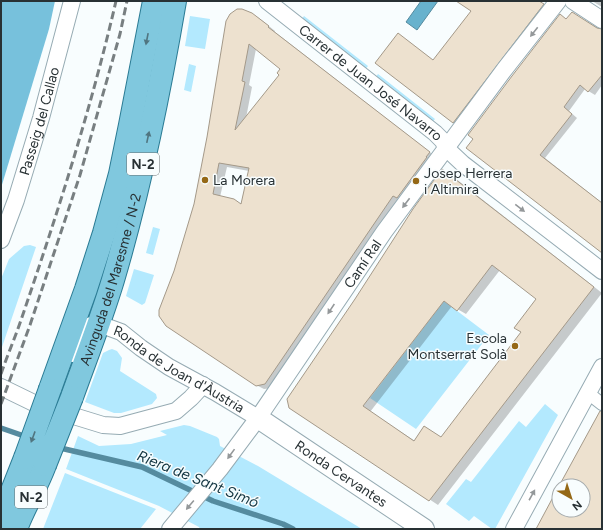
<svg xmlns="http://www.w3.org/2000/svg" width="603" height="530" font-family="Figtree,sans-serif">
  <rect width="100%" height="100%" fill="#f8fdfe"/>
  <!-- green -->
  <path fill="#b3e9fe" d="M190,16L210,19L205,49L185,46Z
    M304,16L368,66L364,71L300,21Z
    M189,64L196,66L191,92L184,90Z
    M378,74L435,119L431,124L374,79Z
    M153,227L160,229L153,255L146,253Z
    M30,245L36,247L1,350V279L9,259L24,246Z
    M134,269L154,275L145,303L142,305L126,296Z
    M444,301L489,335L416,429L370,398Z
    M112,349L117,351L122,358L120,371L156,394L157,398L152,404L121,413H114L85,402L103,353L109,350Z
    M545,404L558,415L495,529H492L474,516L469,521L446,504L466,479L471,482L519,421L526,427Z
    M184,425L190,426L217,437L219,439L220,446L258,466L362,529H200L199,527L159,506L66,469L78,436L99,446L131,444L167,435L160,431Z
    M65,473L156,509L140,529H43Z"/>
  <!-- forest -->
  <path fill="#77c1dc" d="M1,1H55L49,29L1,188Z"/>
  <!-- water -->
  <path fill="#68b2cd" stroke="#558b9f" d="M421,1H438L417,30L406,22Z"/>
  <!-- shadow -->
  <path fill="#0003" fill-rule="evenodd" d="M464,1H538L548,8L459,125L453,122L434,61L473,11Z
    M592,1H602V7Z
    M572,13L602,30V85L595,95L585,89L569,111L577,118L545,158L602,203V251L468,147Z
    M251,14L259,18L275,31V32L436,157L273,388L264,389L256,385L175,271L195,204L208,137ZM256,49L281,69V75L246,118L252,87L249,85ZM227,167L249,171L241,205L220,197Z
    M443,170L451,175L602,293L438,505L290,407ZM500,270L538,299L522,332L441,438L415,441L370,412L452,306L466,314Z"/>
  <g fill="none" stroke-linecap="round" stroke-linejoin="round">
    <!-- stream -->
    <path stroke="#558b9f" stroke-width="5.5" d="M1,428L27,437
      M56,447L142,467L213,501L283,524L293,529"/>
  </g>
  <!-- building -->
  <path fill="#ede1cf" stroke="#a49989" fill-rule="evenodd" d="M456,1H539L544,4L453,123L375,63L398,33L433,60L471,11Z
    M237,9H242L252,13L269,26L268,27L430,152L426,157H427L397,198L393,196L265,384L256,386L166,326L159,316V310L174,271L194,204L207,137L226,21L230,14ZM249,44L280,69L277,73L279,75L235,130L245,82L242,81ZM219,163L249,168L241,204L234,199L213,194Z
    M572,12L597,28L602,29V75L588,92L580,85L564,107L572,114L540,155L602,203V253L466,148L473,139L468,135L512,76L560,14L566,19Z
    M442,169L594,287L429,501L289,408L287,399L355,299L413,209ZM492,265L536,299L514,328L521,332L441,437L424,426L414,441L363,406L444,301L457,311Z
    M600,411H602V529H536L559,486V510H583V486H559Z"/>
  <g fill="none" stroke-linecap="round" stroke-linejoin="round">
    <defs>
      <path id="pedestrian" d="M588,393L602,404"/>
      <g id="minor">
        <path id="s1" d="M267,1L435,133L443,141L446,148L463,164L602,271"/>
        <path d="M573,1L602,20"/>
        <path id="s2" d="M1,240L16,200L41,118L72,1"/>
        <path id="s3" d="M73,354L83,332L91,325L99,324L121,332L141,348L169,367L215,392L258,418"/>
        <path d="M1,387L38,405L103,425L120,426L176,411L191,398L203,385"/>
        <path id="s4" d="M170,529L220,469L258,418L384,232L504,70L558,1"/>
        <path d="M514,529L602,367"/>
      </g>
      <g id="tertiary">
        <path id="s5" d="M258,418L424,529"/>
      </g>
      <g id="primary">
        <path d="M50,389L86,289L104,233L120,174L130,125L154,1"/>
        <path id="s6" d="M72,397C86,358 101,320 113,280C140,189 159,95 175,1"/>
        <path d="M1,524L8,501L25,458"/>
        <path d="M16,529C24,507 37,487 45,465"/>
      </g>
    </defs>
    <!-- pedestrian casing -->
    <use href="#pedestrian" stroke="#96abb3" stroke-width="14"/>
    <!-- minor casing -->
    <use href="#minor" stroke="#96abb3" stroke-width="18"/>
    <!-- tertiary casing -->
    <use href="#tertiary" stroke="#96abb3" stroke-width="22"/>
    <!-- primary casing -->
    <use href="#primary" stroke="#2a7b94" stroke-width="24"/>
    <!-- pedestrian -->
    <use href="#pedestrian" stroke="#fff" stroke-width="12"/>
    <!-- minor -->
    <use href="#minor" stroke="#fff" stroke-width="16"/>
    <!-- tertiary -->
    <use href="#tertiary" stroke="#fff" stroke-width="20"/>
    <!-- primary -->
    <use href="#primary" stroke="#80c8de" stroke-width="22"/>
    <!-- rail -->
    <path stroke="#787f81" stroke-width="3" stroke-dasharray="8 4" stroke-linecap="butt" d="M1,374C7,356 15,338 21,320C57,215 91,109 116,1
      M1,404L30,325L80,175L120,34L127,1"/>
    <defs>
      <path id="primary-bridge" d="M25,458L50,389
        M45,465L72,397"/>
    </defs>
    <!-- primary-bridge casing -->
    <use href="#primary-bridge" stroke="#2a7b94" stroke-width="24" stroke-linecap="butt"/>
    <!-- primary-bridge -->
    <use href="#primary-bridge" stroke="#80c8de" stroke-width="22"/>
  </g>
  <!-- one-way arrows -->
  <defs><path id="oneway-solid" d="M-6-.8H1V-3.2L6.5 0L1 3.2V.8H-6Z"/></defs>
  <g fill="#94989a">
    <use href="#oneway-solid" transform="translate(534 32) rotate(128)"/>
    <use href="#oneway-solid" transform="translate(406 203) rotate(127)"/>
    <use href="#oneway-solid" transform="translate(520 208) rotate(38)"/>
    <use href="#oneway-solid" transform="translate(331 309) rotate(124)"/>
    <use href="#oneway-solid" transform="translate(231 454) rotate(126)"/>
    <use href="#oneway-solid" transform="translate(532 495) rotate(-61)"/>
    <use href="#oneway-solid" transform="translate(190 505) rotate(130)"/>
  </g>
  <g fill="#507580">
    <use href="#oneway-solid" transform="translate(147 39) rotate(101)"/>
    <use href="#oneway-solid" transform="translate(148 137) rotate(-78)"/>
    <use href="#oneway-solid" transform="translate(33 437) rotate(110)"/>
  </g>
  <!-- markers -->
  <g fill="#956816" stroke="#f8fdfe" stroke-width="1.5">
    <circle cx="205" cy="180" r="4"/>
    <circle cx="416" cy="181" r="4"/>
    <circle cx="515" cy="346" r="4"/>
  </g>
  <g text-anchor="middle" stroke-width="3" stroke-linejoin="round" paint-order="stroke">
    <!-- shield labels -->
    <g fill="#f8fdfe" stroke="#666e71" stroke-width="1">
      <rect x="127" y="153" width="32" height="22" rx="3"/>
      <rect x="15" y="486" width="32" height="22" rx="3"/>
    </g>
    <g font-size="13" font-weight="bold" fill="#283134">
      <text x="143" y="169">N-2</text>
      <text x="31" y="502">N-2</text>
    </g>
    <!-- street labels -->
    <g font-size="14" fill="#283134" stroke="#f8fdfe">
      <text dy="5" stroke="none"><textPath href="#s1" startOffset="132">Carrer de Juan José Navarro</textPath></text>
      <text dy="5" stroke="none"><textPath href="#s2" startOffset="125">Passeig del Callao</textPath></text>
      <text dy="5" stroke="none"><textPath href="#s4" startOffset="328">Camí Ral</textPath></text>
      <text dy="5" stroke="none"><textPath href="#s6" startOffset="124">Avinguda del Maresme / N-2</textPath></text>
      <text dy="5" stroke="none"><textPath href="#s3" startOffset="135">Ronda de Joan d'Àustria</textPath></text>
      <text dy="5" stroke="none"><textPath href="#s5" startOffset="100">Ronda Cervantes</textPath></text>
    </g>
    <!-- poi labels -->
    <g font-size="14" fill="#283134" stroke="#f8fdfe" text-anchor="start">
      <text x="424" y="178">Josep Herrera<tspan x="424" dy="16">i Altimira</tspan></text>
      <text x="213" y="185">La Morera</text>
      <text x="507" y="343" text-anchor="end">Escola<tspan x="507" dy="16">Montserrat Solà</tspan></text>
    </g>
    <!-- water labels -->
    <g font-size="15" font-style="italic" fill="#133642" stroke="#f8fdfe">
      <text transform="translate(198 479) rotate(22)" y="5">Riera de Sant Simó</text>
    </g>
  </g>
  <!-- border -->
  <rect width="603" height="530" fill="none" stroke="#283134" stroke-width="4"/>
  <!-- north arrow -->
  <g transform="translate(571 498) rotate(141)"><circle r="19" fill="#f8fdfe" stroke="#a5abad"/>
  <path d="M0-3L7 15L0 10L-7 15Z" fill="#956816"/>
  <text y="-6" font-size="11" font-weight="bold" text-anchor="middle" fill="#283134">N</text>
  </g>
</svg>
